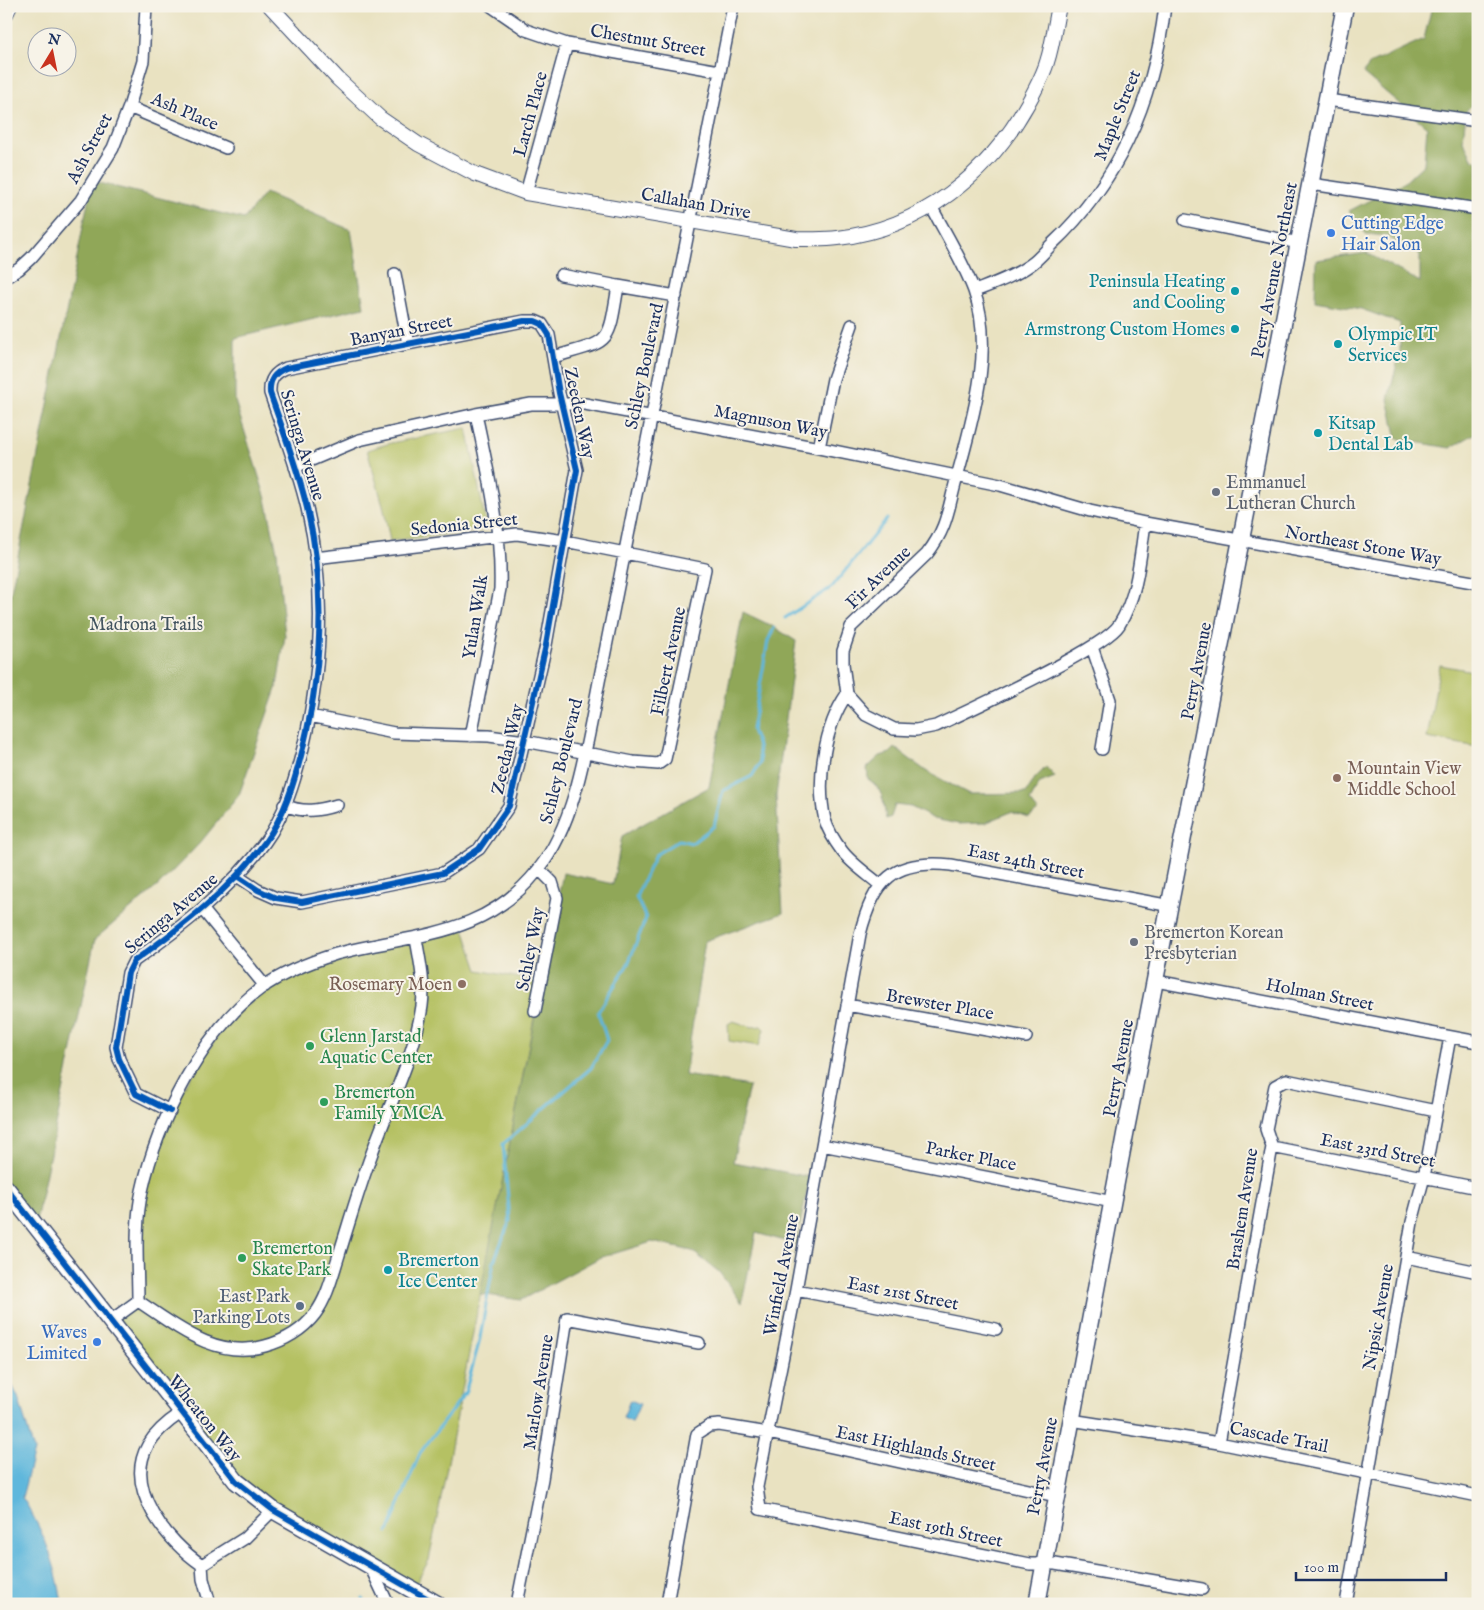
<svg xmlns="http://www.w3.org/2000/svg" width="1484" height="1610" font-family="'IM FELL English',serif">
  <rect width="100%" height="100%" fill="#f7f3e8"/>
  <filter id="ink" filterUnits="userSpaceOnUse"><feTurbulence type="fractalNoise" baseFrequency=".02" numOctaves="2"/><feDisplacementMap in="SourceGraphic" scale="10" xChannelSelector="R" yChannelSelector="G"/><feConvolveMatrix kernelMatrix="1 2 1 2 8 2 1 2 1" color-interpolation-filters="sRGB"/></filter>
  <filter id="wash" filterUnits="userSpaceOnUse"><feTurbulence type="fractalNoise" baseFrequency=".0096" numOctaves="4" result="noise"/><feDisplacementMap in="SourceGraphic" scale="20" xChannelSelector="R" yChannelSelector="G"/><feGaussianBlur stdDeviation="1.12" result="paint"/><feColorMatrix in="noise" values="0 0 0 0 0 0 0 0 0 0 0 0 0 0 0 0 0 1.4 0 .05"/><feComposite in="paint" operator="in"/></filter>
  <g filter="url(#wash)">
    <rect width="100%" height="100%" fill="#e9e2c1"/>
    <!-- green -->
    <path fill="#b5c163" stroke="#687860" d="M467,428L487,529L390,541L383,505L367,450L391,443Z
      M1440,665L1478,672V747L1427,738Z
      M463,926L478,970L541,982L429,1560L413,1589L253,1496L109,1322L138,1301L139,1208L174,1103L230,1017L300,967Z
      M733,1021L752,1027L761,1026L764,1029L759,1046L729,1041L728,1024Z"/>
    <!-- forest -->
    <path fill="#90a759" stroke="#566b5c" d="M1432,6H1478V99L1466,111L1463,141L1473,160L1478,161V432L1450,448L1397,439L1388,399L1400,352V323L1361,309L1315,301L1316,260L1367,253L1420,282V255L1386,236L1366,234L1349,211L1406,181L1424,164L1427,127L1363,73L1371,63L1424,39Z
      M92,181L244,219L265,193L351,230L364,307L235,338V401L266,499L277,552L285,636L277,686L239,795L200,843L159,885L95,939L35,1226L6,1188V617Z
      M743,612L772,626L796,641L776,796L783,913L705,941L685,1075L749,1086L733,1162L810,1177L796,1244L756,1233L742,1303L719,1272L692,1251L652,1242L599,1258L521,1300L480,1294L563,873L613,884L622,836L709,787Z
      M895,748L926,771L969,794L1026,793L1035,778L1046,767L1055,777L1040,783L1030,801L1038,811L1029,818L1011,812L985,823L958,824L934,819L911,807L895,805L891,817L886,819C883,801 884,790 868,779L867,768L880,756L890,753Z"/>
    <!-- water -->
    <path fill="#5fb7dc" stroke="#3d739d" d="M6,1373L18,1397L34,1451L22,1497C44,1533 56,1562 62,1604H6Z
      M630,1400L640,1404L632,1422L623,1418Z"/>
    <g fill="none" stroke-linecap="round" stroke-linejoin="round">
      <!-- stream -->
      <path stroke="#5fb7dc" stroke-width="3" d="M785,618L832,587L887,519
        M388,1532L420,1453L465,1393L479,1343L494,1261L510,1220L503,1144L591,1068L607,1040L598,1012L628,964L646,918L636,897L655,855L679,840L692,843L714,826L723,791L752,776L760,763L758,746L752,730L768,641L774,628
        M362,1604L363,1599"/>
    </g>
  </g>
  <g filter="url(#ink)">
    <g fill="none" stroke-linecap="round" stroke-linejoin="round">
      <defs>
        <path id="minor" d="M491,6L526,30L567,44L719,71
          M1327,100L1478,121
          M129,107L226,148
          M1311,184L1478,209
          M526,193L567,44
          M931,206C945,233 964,263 974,291C995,348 972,421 957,477C948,508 948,527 927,554L851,627L843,651V664L847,694L866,715L894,729L916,730L936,726C969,710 1104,649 1119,625C1138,595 1140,557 1145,523
          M1185,220L1299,243
          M395,274L408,344
          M561,275L618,286
          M6,277L19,269L31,258L81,200L113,148L129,107L143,61L146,6
          M975,291C993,284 1013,277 1030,265C1038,260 1045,251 1052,244C1120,181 1154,97 1165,6
          M553,357C611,340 608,348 618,286L676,296
          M819,448L833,379L852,325
          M295,467L359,440L476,414L531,404H585L819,448L1000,485L1090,511L1145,523L1478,583
          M1092,647L1110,700L1102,749
          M847,694C824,727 816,781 825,820C828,830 836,843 842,851C851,863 867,874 879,884
          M310,716L394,733L489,736L525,741L633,762L658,764L665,759L705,569L565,541L517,534L315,558
          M471,736L500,589C502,529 488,472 476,414
          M284,805C303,813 318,811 337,805
          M1171,906L951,865C893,859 874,880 860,934L796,1290L757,1487L760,1509L1030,1564H1055L1202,1589
          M203,910L265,986
          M1156,981L1478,1042
          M847,1005L1026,1037
          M535,1011L557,898L552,882L539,869
          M170,1111L136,1094L119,1059L116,1047L128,973L134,961C183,926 229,891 265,842C285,815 295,780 303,748C322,669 326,587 307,508C298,469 283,431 270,393C269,380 274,373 286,368L524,321H535L542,324L549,335L559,393L577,470L546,645L509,806L479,849L443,873L302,902L276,898L258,890L237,876
          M822,1145L1113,1202
          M1272,1147L1478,1188
          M1406,1257L1478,1272
          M796,1290L996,1329
          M138,1301C176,1326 216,1360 265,1346C284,1341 303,1330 315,1314C327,1298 332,1277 338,1258C349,1223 359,1188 372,1153C388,1107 415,1055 422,1006C425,984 420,961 416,939
          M109,1322L138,1301C138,1265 134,1226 142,1191C157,1122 202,1032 260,989C282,973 310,962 336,954C413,933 483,939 538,870C580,818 589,726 603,662L733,6
          M181,1413C169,1421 156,1431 148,1445C123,1489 168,1542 202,1565L245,1538L273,1510
          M1071,1420L1219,1443L1478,1496
          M1219,1443L1272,1147L1266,1129L1275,1086L1286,1080L1436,1111
          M202,1565L203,1579L210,1604
          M370,1566L388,1604
          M517,1604L542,1479L567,1318L699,1343
          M667,1604L697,1434L709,1426L719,1425L768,1433L1056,1496
          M1346,1604L1412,1222L1424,1177L1450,1037"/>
        <path id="tertiary" d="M270,6L338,79L380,118L418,144L475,174L526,193L796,239C810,239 824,240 838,238C922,228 988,175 1028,103C1035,90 1043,76 1047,62C1053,44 1055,24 1059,6
          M6,14L10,6"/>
        <path id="secondary" d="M6,1188L236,1481L273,1510L437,1604
          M1037,1604L1126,1129L1345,6"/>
      </defs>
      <!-- minor casing -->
      <use href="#minor" stroke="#3a4a6d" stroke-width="14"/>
      <!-- tertiary casing -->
      <use href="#tertiary" stroke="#3a4a6d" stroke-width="16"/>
      <!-- secondary casing -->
      <use href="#secondary" stroke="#3a4a6d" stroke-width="19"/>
      <!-- minor -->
      <use href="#minor" stroke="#fff" stroke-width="11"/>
      <!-- tertiary -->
      <use href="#tertiary" stroke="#fff" stroke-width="14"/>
      <!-- secondary -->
      <use href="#secondary" stroke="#fff" stroke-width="16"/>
      <defs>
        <path id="cycleway" d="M170,1111L136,1094L119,1059L116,1047L128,973L134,961C183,926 229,891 265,842C285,815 295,780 303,748C322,669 326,587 307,508C298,469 283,431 270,393C269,380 274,373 286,368L524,321H535L542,324L549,335L559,393L577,470L546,645L509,806L479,849L443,873L302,902L276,898L258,890L237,876
          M6,1188L236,1481L273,1510L437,1604"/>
      </defs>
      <!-- cycleway casing -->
      <use href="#cycleway" stroke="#f7f3e8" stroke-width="9"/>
      <!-- cycleway -->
      <use href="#cycleway" stroke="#0057b8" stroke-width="6"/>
    </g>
  </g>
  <!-- markers -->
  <g fill="#3f7fe0" stroke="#f7f3e8" stroke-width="2">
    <circle cx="1331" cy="233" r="5"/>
    <circle cx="97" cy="1342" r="5"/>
  </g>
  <g fill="#0f9aa8" stroke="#f7f3e8" stroke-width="2">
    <circle cx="1235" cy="291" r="5"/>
    <circle cx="1235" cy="329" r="5"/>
    <circle cx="1338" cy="344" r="5"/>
    <circle cx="1318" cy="433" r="5"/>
    <circle cx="388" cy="1270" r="5"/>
  </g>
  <g fill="#6b7280" stroke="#f7f3e8" stroke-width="2">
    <circle cx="1216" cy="492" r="5"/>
    <circle cx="1134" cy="942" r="5"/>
  </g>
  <g fill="#8d6e63" stroke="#f7f3e8" stroke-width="2">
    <circle cx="1337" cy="778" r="5"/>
    <circle cx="462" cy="984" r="5"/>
  </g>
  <g fill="#2e9e5b" stroke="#f7f3e8" stroke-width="2">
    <circle cx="310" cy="1046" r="5"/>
    <circle cx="324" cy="1102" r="5"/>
    <circle cx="242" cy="1258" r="5"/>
  </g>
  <circle fill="#5c6f8a" stroke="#f7f3e8" stroke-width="2" cx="300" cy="1306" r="5"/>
  <g text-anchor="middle" stroke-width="4" stroke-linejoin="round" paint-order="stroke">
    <!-- street labels -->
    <g font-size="18" fill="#1b2f5e" stroke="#f7f3e8">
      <text transform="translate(648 40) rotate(10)" y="6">Chestnut Street</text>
      <text transform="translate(185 111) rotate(23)" y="6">Ash Place</text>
      <text transform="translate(530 114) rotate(-75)" y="6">Larch Place</text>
      <text transform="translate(1117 115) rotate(-68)" y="6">Maple Street</text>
      <text transform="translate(89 148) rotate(-62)" y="6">Ash Street</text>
      <text transform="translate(696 203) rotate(10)" y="6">Callahan Drive</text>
      <text transform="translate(1274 270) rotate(-79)" y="6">Perry Avenue Northeast</text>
      <text transform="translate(401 330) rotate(-11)" y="6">Banyan Street</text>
      <text transform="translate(644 366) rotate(-78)" y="6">Schley Boulevard</text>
      <text transform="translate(580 413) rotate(78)" y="6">Zeeden Way</text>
      <text transform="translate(771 421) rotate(11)" y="6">Magnuson Way</text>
      <text transform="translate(303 445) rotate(73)" y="6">Seringa Avenue</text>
      <text transform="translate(464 524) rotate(-6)" y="6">Sedonia Street</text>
      <text transform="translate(1363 545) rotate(10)" y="6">Northeast Stone Way</text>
      <text transform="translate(878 577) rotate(-44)" y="6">Fir Avenue</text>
      <text transform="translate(475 617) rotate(-81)" y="6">Yulan Walk</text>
      <text transform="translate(668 661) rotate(-78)" y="6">Filbert Avenue</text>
      <text transform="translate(1196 671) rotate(-79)" y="6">Perry Avenue</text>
      <text transform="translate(507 749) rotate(-77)" y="6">Zeedan Way</text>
      <text transform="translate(561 761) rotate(-76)" y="6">Schley Boulevard</text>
      <text transform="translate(1026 861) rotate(11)" y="6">East 24th Street</text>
      <text transform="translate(171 913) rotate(-40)" y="6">Seringa Avenue</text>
      <text transform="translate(530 949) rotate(-79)" y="6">Schley Way</text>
      <text transform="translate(1320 994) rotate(11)" y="6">Holman Street</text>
      <text transform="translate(940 1004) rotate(10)" y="6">Brewster Place</text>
      <text transform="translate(1118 1068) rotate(-79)" y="6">Perry Avenue</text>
      <text transform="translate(1378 1150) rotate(11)" y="6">East 23rd Street</text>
      <text transform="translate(971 1156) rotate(11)" y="6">Parker Place</text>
      <text transform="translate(1242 1209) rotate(-81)" y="6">Brashem Avenue</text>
      <text transform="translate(781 1275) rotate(-79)" y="6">Winfield Avenue</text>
      <text transform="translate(903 1293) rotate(11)" y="6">East 21st Street</text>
      <text transform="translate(1378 1317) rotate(-80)" y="6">Nipsic Avenue</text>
      <text transform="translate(538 1392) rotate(-81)" y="6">Marlow Avenue</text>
      <text transform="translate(205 1418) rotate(51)" y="6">Wheaton Way</text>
      <text transform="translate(1279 1437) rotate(11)" y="6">Cascade Trail</text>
      <text transform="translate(916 1448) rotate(12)" y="6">East Highlands Street</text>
      <text transform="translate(1042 1466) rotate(-79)" y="6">Perry Avenue</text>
      <text transform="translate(946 1529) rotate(12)" y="6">East 19th Street</text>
    </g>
    <!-- shop labels -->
    <g font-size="18" fill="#366cbe" stroke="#f7f3e8" text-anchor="start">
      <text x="1341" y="229">Cutting Edge<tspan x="1341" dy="21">Hair Salon</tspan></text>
      <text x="87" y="1338" text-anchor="end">Waves<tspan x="87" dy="21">Limited</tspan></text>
    </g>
    <!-- culture labels -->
    <g font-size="18" fill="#0d838f" stroke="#f7f3e8" text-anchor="start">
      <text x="1225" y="287" text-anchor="end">Peninsula Heating<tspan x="1225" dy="21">and Cooling</tspan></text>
      <text x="1225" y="335" text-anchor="end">Armstrong Custom Homes</text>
      <text x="1348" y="340">Olympic IT<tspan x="1348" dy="21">Services</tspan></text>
      <text x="1328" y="429">Kitsap<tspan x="1328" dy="21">Dental Lab</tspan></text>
      <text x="398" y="1266">Bremerton<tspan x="398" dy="21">Ice Center</tspan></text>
    </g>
    <!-- worship labels -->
    <g font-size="18" fill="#5b616d" stroke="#f7f3e8" text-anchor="start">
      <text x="1226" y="488">Emmanuel<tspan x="1226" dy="21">Lutheran Church</tspan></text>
      <text x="1144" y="938">Bremerton Korean<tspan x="1144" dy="21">Presbyterian</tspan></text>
    </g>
    <!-- park labels -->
    <g font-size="18" fill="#42545f" stroke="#f7f3e8">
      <text x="146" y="630">Madrona Trails</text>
    </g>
    <!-- education labels -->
    <g font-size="18" fill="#785e54" stroke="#f7f3e8" text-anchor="start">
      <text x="1347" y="774">Mountain View<tspan x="1347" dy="21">Middle School</tspan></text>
      <text x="452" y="990" text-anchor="end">Rosemary Moen</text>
    </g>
    <!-- leisure labels -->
    <g font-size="18" fill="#27864d" stroke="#f7f3e8" text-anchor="start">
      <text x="320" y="1042">Glenn Jarstad<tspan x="320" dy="21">Aquatic Center</tspan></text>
      <text x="334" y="1098">Bremerton<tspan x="334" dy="21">Family YMCA</tspan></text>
      <text x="252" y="1254">Bremerton<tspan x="252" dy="21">Skate Park</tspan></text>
    </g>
    <!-- service labels -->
    <g font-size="18" fill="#4e5e75" stroke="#f7f3e8" text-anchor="end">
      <text x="290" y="1302">East Park<tspan x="290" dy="21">Parking Lots</tspan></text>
    </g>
  </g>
  <!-- margin -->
  <rect width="1484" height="1610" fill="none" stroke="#f7f3e8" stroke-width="25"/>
  <!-- north arrow -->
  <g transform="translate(52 52) rotate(10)"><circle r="24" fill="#f7f3e8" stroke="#9fa5b1"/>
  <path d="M0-4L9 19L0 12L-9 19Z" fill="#c8321e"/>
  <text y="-8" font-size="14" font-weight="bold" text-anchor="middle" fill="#1b2f5e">N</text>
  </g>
  <!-- scale -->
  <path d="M1296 1572v8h150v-8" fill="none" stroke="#1b2f5e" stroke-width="2.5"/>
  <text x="1304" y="1572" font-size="15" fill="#1b2f5e" stroke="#f7f3e8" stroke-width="4" paint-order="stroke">100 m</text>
</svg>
